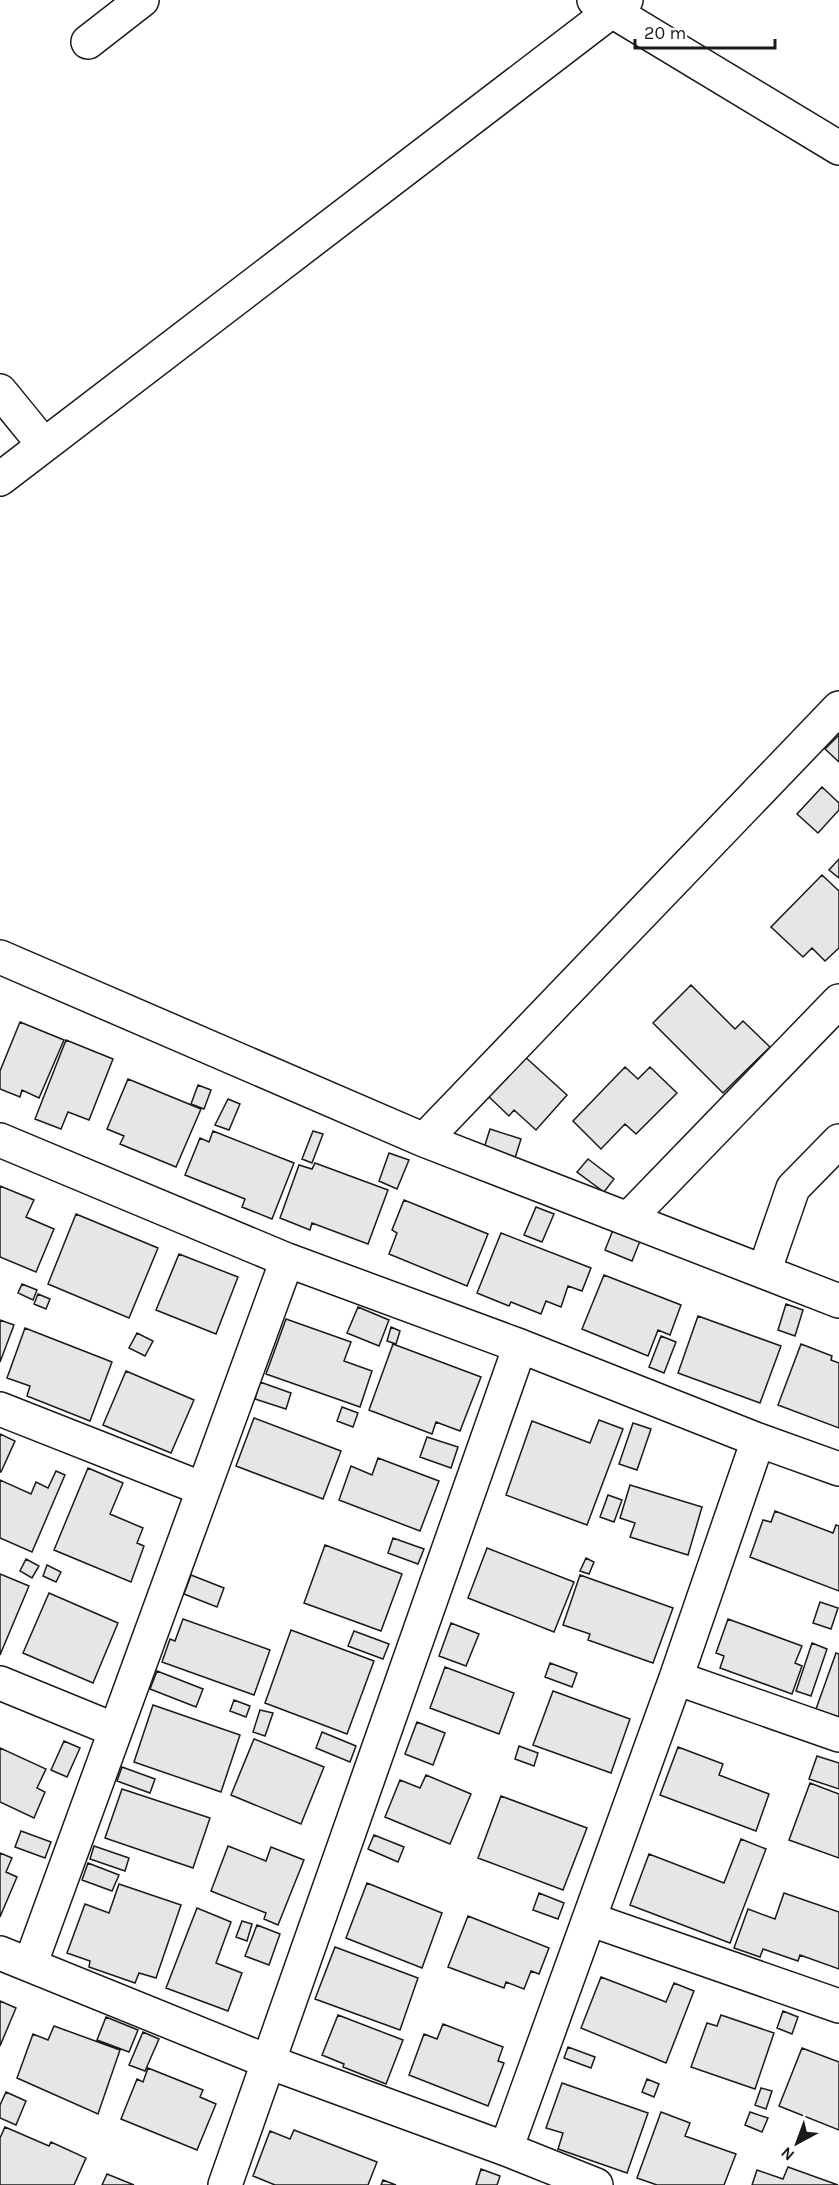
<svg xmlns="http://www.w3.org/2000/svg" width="839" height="2185" font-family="Karla,sans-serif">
  <rect width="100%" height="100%" fill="#fff"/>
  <!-- building -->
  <path fill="#e6e6e6" stroke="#1a1a1a" stroke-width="1.5" d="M839,735V762L825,749Z
    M822,787L839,803V810L818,833L797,814Z
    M839,859V878L829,870Z
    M822,875L839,891V948L825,961L812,948L803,957L771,927Z
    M691,985L735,1029L743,1021L770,1047L723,1093L653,1023Z
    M20,1022L64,1040L39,1098L22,1090L20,1097L0,1089V1071Z
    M66,1040L113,1059L89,1120L68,1112L61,1129L35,1119Z
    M523,1055L567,1095L536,1130L514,1110L509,1116L487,1095Z
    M625,1067L638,1079L650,1067L677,1093L636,1134L625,1124L601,1149L573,1121Z
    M128,1079L201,1109L176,1167L120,1144L124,1136L107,1129Z
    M198,1085L211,1090L204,1109L191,1104Z
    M228,1099L240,1104L229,1130L215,1125Z
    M490,1129L521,1139L515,1158L484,1148Z
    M213,1131L294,1163L272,1219L242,1207L245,1199L185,1175L200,1138L209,1142Z
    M313,1131L323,1134L312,1163L302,1159Z
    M389,1153L409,1160L397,1189L379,1181Z
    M588,1159L614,1179L604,1192L577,1172Z
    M315,1163L388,1190L368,1244L312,1223L310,1230L280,1218L299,1165L312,1169Z
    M0,1186L34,1200L26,1217L54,1229L36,1272L0,1257Z
    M404,1200L488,1234L467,1286L389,1254L397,1233L392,1230Z
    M536,1207L554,1214L542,1242L524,1235Z
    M76,1214L158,1248L129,1318L48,1284Z
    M613,1230L640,1241L632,1261L605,1250Z
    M501,1233L591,1268L582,1291L568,1286L561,1307L546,1301L541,1314L511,1302L509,1306L477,1293Z
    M179,1254L238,1277L216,1334L156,1310Z
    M604,1275L681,1305L670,1335L658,1330L648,1356L582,1329Z
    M22,1284L37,1290L33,1300L18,1293Z
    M38,1294L50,1299L46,1309L34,1304Z
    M786,1304L803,1310L795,1336L778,1330Z
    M358,1307L389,1320L379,1346L347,1333Z
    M698,1316L781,1346L760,1403L678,1373Z
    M286,1319L351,1342L344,1361L372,1371L360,1407L266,1374Z
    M0,1320L14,1325L0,1362Z
    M391,1327L400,1331L396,1344L387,1341Z
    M25,1328L112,1362L90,1421L27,1396L30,1386L7,1378Z
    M137,1333L153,1341L145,1356L129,1348Z
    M661,1336L676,1342L664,1373L649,1367Z
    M393,1344L481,1377L460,1431L436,1422L432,1434L369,1410Z
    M801,1344L832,1356L831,1360L839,1363V1428L778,1405Z
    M126,1371L194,1400L171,1453L103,1425Z
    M260,1382L291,1393L286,1409L255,1399Z
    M342,1407L358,1413L353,1427L337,1421Z
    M254,1418L341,1451L323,1499L236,1466Z
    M599,1420L623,1429L587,1525L506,1495L532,1421L590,1443Z
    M633,1423L651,1429L637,1470L619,1464Z
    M0,1434L15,1441L1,1472H0Z
    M427,1437L458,1447L451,1468L420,1457Z
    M378,1458L439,1481L420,1531L339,1500L351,1466L372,1475Z
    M88,1468L123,1483L110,1514L143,1528L137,1543L144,1546L131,1582L54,1550Z
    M56,1471L65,1475L32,1552L0,1538V1480L31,1494L36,1482L48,1488Z
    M630,1485L702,1507L688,1555L630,1537L635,1523L620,1518Z
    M608,1495L622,1500L614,1522L600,1517Z
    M775,1511L833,1533L836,1525L839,1526V1591L750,1557L763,1520L771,1522Z
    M393,1538L424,1549L418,1564L388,1553Z
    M325,1545L402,1574L381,1631L304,1603Z
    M487,1548L574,1582L554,1632L468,1598Z
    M586,1558L594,1562L589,1574L580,1571Z
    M26,1559L39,1566L32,1578L20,1571Z
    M47,1565L61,1572L56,1582L43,1576Z
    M0,1574L29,1586L0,1655Z
    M191,1575L224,1588L217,1607L184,1594Z
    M580,1575L673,1608L653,1663L588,1640L590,1634L563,1625Z
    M49,1593L118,1623L93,1683L23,1653Z
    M820,1602L838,1608L831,1629L813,1623Z
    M183,1619L270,1650L254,1695L162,1662L170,1639L175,1641Z
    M728,1619L802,1646L795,1663L802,1666L792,1694L720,1668L724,1656L716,1653Z
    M451,1623L479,1634L466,1666L439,1656Z
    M291,1630L374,1661L347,1734L265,1703Z
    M354,1631L389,1644L383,1659L348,1646Z
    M812,1643L827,1649L811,1696L796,1691Z
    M836,1653L839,1654V1717L816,1709Z
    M550,1663L577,1673L572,1687L545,1677Z
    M445,1667L514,1693L499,1734L430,1708Z
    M157,1671L203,1689L196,1707L150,1689Z
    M553,1691L630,1719L611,1773L533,1745Z
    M234,1700L250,1706L246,1717L230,1711Z
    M153,1705L240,1735L221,1792L134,1762Z
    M260,1710L273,1713L265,1736L253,1732Z
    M417,1722L445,1733L433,1765L405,1754Z
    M322,1732L356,1746L350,1762L316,1748Z
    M254,1739L324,1767L301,1824L231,1795Z
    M64,1741L80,1748L67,1777L51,1770Z
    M519,1746L538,1753L534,1766L515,1759Z
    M678,1747L723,1764L719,1775L769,1794L756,1831L660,1795Z
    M0,1748L46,1769L37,1788L45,1792L34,1818L0,1802Z
    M817,1756L839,1763V1789L809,1779Z
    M122,1767L155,1779L150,1793L117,1781Z
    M426,1775L471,1794L450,1844L385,1817L400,1780L420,1788Z
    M810,1783L839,1794V1858L789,1840Z
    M122,1789L210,1818L193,1868L105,1838Z
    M501,1796L587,1828L563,1890L478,1858Z
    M21,1831L51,1842L45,1858L15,1847Z
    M374,1835L404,1847L398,1862L368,1849Z
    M741,1839L766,1849L730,1943L630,1905L649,1854L724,1883Z
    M94,1846L129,1858L125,1871L90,1859Z
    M228,1846L266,1861L271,1847L304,1860L278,1925L264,1919L266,1913L211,1891Z
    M0,1853L12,1858L6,1872L17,1877L0,1917Z
    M88,1863L119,1875L112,1891L82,1880Z
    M367,1883L442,1913L422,1968L346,1938Z
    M119,1884L181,1905L156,1978L139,1973L135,1983L89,1967L90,1961L67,1953L85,1904L109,1913Z
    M539,1893L564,1903L558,1919L533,1910Z
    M784,1893L839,1912V1969L800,1955L798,1961L763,1949L760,1957L734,1948L748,1909L775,1919Z
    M197,1908L231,1922L216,1963L242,1973L228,2011L166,1988Z
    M468,1916L549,1948L539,1974L531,1971L524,1989L506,1982L504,1988L448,1967Z
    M242,1921L252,1924L247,1941L236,1937Z
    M257,1925L280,1934L269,1965L245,1956Z
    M335,1947L418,1978L400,2030L315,1999Z
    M601,1977L666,2002L674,1983L694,1991L666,2063L581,2028Z
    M0,2001L16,2008L0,2046Z
    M783,2011L798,2017L792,2034L777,2028Z
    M338,2015L403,2040L386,2084L343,2067L344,2064L322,2055Z
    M721,2015L774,2033L755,2089L691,2067L707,2023L717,2026Z
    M106,2017L138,2030L129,2052L97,2040Z
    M443,2024L503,2047L498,2061L504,2063L488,2106L409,2075L424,2034L437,2039Z
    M54,2026L120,2050L98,2114L17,2078L33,2034L48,2040Z
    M143,2032L159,2039L145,2071L129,2065Z
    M568,2047L595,2057L591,2068L564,2058Z
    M802,2048L839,2062V2130L779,2106Z
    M148,2068L203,2090L200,2097L216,2104L197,2150L121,2119L137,2079L143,2082Z
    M647,2079L659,2084L654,2097L642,2092Z
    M562,2083L648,2113L627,2173L558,2149L563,2133L546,2128Z
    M761,2088L772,2091L766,2109L755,2105Z
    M6,2092L26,2101L16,2125L0,2118V2105Z
    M661,2112L690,2123L685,2136L736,2154L724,2185H657L637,2178Z
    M750,2112L768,2118L762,2132L745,2125Z
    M5,2127L49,2146L51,2142L86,2158L74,2185H0V2138Z
    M294,2130L377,2162L368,2185H275L253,2176L270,2131L290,2139Z
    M788,2167L838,2185H752L757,2170L783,2179Z
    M481,2169L500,2176L497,2185H476Z
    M107,2174L134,2185H102Z
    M383,2180L396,2185H381Z"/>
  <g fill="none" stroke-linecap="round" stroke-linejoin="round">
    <defs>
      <path id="minor" d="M594,0L839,148
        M88,42L142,0
        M0,391L44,445
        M0,479L626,0
        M0,957L424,1140L839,1301
        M0,1140L287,1260L520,1346L758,1440L839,1469
        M424,1140L839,708
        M628,1219L839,1001
        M764,1272L793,1188L839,1141
        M0,1409L203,1489
        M676,1678L839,1735
        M0,1683L115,1730
        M589,1919L839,2006
        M0,1953L269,2062L506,2149L596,2185
        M30,1965L287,1260
        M506,2149L676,1678L758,1440
        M225,2185L520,1346"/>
    </defs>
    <!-- minor casing -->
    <use href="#minor" stroke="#1a1a1a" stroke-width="36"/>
    <!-- minor -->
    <use href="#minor" stroke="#fff" stroke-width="33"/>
  </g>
  <!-- north arrow -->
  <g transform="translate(797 2143) rotate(221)" stroke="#ffffff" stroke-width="4.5" paint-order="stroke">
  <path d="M0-4.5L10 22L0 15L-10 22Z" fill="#1a1a1a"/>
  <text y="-9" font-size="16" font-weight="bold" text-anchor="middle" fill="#1a1a1a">N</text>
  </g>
  <!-- scale -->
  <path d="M635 39v9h140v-9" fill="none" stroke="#1a1a1a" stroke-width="3"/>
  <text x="644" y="39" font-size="18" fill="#1a1a1a" stroke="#ffffff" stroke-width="4.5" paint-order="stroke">20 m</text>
</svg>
